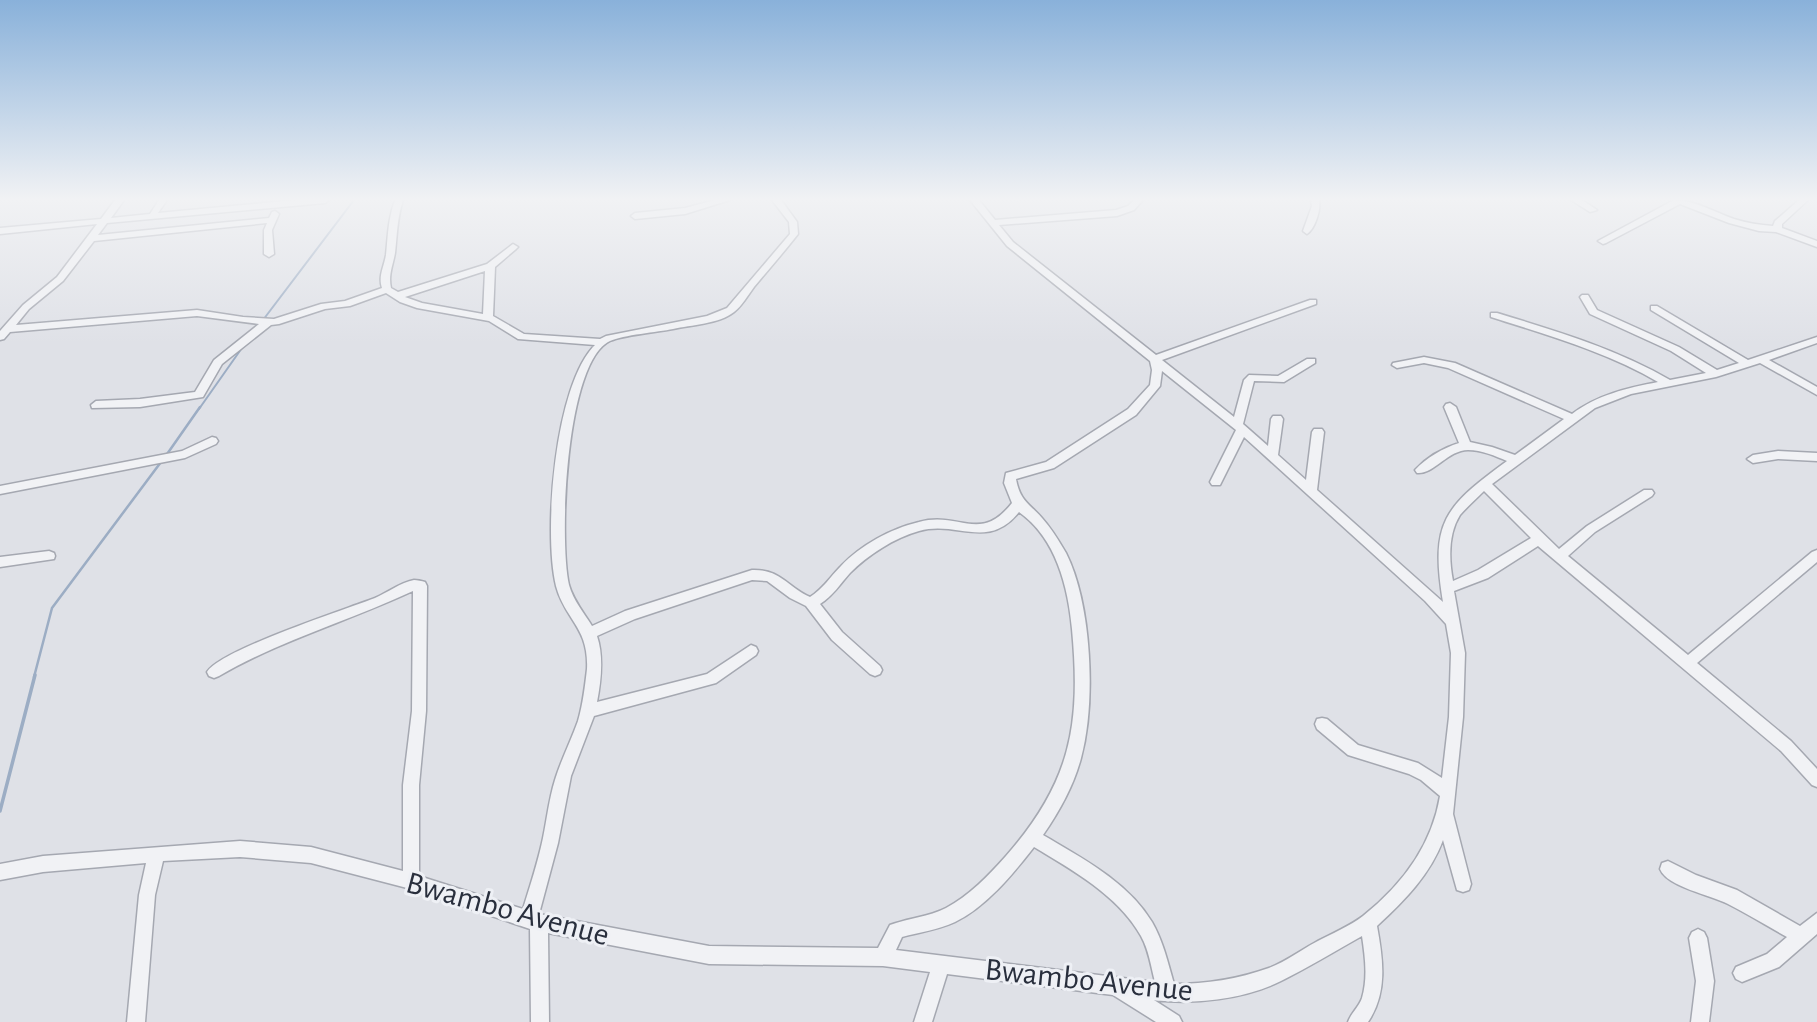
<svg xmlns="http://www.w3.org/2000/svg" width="1817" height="1022" font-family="'Alegreya Sans',sans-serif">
  <rect width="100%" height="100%" fill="#dfe1e7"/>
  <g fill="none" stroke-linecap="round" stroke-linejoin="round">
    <!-- stream-far2 -->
    <path stroke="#9cadc4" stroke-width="2" d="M263,320L354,200
      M199,409L244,345"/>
    <!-- stream-far1 -->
    <path stroke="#9cadc4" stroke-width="2.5" d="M165,457L200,407
      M34,677L52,608L161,462"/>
    <!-- stream -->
    <path stroke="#9cadc4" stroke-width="3.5" d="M0,811L35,675"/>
    <defs>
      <path id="minor" d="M115,200H124L111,218L150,214L159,200H167L158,213L295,200H329L325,203L107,223L98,235L269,218L272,212L275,211L279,214L272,230L274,254L269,257L264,254V230L267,223L94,241L63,281L29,309L16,325L197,310L243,317L274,319L321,304L345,301L382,288C378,276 384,267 386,255C388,236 388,219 395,200H403C397,218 397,235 395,253C393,265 388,275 391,288L398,292L487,264L513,244L518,247L516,249L495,267L493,316L524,334L600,339L606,336L707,316L727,308L790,234L789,222L772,200H781L797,222L798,234C784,252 769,269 754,287C748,295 742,306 734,312C719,324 691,325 673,329C658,332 623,335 610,341C565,362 559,541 569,585C573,600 584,613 592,626L625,611L752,570C781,569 787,587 810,597C823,589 830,577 841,566C861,545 890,529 919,522C960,511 980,544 1012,503L1004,483L1006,473L1046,462L1128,409L1150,385L1152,370L1150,361L1007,246L970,200H979L995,220L1116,210L1128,206L1134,200H1143L1134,210L1117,216L999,225L1013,242L1156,355L1310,300H1316V304L1162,360L1234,417L1244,380L1249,375L1278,376L1307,359H1315V363L1284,382L1254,381L1243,424L1268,446L1271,419L1273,416H1281L1283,419L1278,455L1306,480L1312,432L1314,429H1322L1324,432L1317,490L1443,602C1430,522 1444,507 1507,461C1495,456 1482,450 1468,450C1448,450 1433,475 1417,473L1415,470C1426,458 1443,448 1459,443L1444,407L1446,404L1450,403L1456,407L1470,442L1492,447L1515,455L1564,419L1448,368L1424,363L1397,368L1392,365L1393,363L1424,357L1455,363L1572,414C1597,395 1627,388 1658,382C1607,352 1547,335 1491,317V313H1497C1556,331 1617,349 1670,380L1706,373L1671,351L1590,314L1580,297L1582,295H1588L1597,310L1679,347L1717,370L1739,363L1651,310V306H1657L1748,360L1817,337V343L1769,360L1817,387V395L1760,363L1716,377L1631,394L1595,408L1492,484L1559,549L1587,526L1644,490H1652L1654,493L1652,496L1595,532L1568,556L1688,655L1812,552L1817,550V562L1697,663L1791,741L1817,769V787L1812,785L1781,751L1538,546L1488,578L1454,591L1465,653L1463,717L1453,814L1471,884L1469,890L1463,892L1457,890L1443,840C1430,875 1404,901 1377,926C1383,959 1388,993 1368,1022H1348C1351,1013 1359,1007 1362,998C1368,978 1365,956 1362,936C1335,951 1309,967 1281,981C1245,999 1194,1005 1154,1000L1179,1016L1182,1022H1156L1113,995L947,974L932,1022H914L930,972L883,966L709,964L548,933L549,1022H531L530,929L411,889L311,863L240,857L163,861L155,895L145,1022H127L139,895L146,863L43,872L0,880V864L43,856L240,841L311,847L403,871V785L412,711L413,591C349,621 281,640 219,676L214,678L209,676L207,672C220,650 344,610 375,598C387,593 401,582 414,580C417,580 422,581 425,582L427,586L426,711L419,785V876L523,909C530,886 538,862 543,838C547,819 549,799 555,780C561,760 571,741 578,721C583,704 585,686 587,669C589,627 565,620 556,586C543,532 555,384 595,345L518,339L489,321L417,308L400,302L386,293L350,306L325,309L279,324L271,325L222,364L203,397L140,407L92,408L91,405L96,401L140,399L195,392L214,360L259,324L197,316L10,332L4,339L0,340V331L23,305L57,277L97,224L0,234V228L101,219ZM485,271L483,314L422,303L405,297ZM1162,371L1236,430L1210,482L1212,485H1220L1244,437L1425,601L1446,624L1451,653L1449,717L1442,778L1418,763L1358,745L1327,719L1322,718L1317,719L1315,724L1317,729L1348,755L1409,774L1421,780L1440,796C1432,845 1402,885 1363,916C1350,926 1331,934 1316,942C1301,950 1285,962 1269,968C1238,979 1206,984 1174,984C1168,963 1163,941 1152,922C1128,882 1082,858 1043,835C1059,812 1074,785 1081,758C1096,703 1092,605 1066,553C1059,541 1051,528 1042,518C1029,503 1020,501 1016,479L1054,468L1136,415L1160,386ZM1484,491L1531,538L1478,570L1453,581C1449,560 1448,534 1460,515C1467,507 1476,499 1484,491ZM1019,512C1056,538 1068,586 1072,629C1081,725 1071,782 1006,856C989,875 969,896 946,908C929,917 908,918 890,925L878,948L709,946L539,914L558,843L571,776L594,716L716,683L756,655L758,651L756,647L751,645L707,674L597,702C601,681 604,657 597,636L635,619L752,580L767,581L790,598L806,606L832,640L870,674L875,676L880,674L882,670L880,666L842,632L820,604C833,596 840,584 850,573C868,555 894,538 919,531C957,520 988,551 1019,512ZM1034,847C1072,870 1118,895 1141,936C1149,950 1151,967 1155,982L896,950L902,937C920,932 938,930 955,922C986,907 1013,874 1034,847Z
        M715,200H730L685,214L635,219L631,216L635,213L685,208Z
        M1311,200H1319C1321,210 1315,229 1307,234L1303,231L1312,206Z
        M1571,200H1582L1597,210L1590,212Z
        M1674,200C1695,200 1714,212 1734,219C1747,223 1760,225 1773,226L1775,221L1799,200H1808L1782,224V228L1817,241V247L1776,232L1759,231L1729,223L1680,204L1606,243L1603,244L1598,241Z
        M212,437L216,438L218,441L216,444L185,458L0,494V486L182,451Z
        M1778,451L1817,453V461L1778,459L1753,463L1747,459L1753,455Z
        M49,551L54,553L55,556L54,559L0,567V557Z
        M1668,861L1696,875L1737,890L1800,926L1817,913V934L1779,967L1742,982L1736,979L1733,973L1736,967L1767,954L1787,937C1767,926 1748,914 1728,904C1711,895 1667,887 1660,869L1662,863Z
        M1698,929L1704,932L1707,938L1714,981L1709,1022H1691L1696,981L1689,938L1692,932Z"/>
    </defs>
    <!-- minor casing -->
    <use href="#minor" stroke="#a5a8b1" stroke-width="3"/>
    <!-- minor -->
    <use href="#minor" fill="#f1f2f5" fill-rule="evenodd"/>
  </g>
  <!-- sky -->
  <linearGradient id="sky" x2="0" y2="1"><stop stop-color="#89b1da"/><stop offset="0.58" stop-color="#f1f2f4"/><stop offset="1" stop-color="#f1f2f4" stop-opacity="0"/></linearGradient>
  <rect width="1817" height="343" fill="url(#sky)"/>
  <g text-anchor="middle" stroke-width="6" stroke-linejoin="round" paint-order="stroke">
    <!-- near-street labels -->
    <g font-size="32" fill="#292f3d" stroke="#eef0f5">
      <text transform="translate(508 908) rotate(15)" y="11">Bwambo Avenue</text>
      <text transform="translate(1089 979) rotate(6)" y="11">Bwambo Avenue</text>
    </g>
  </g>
</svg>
